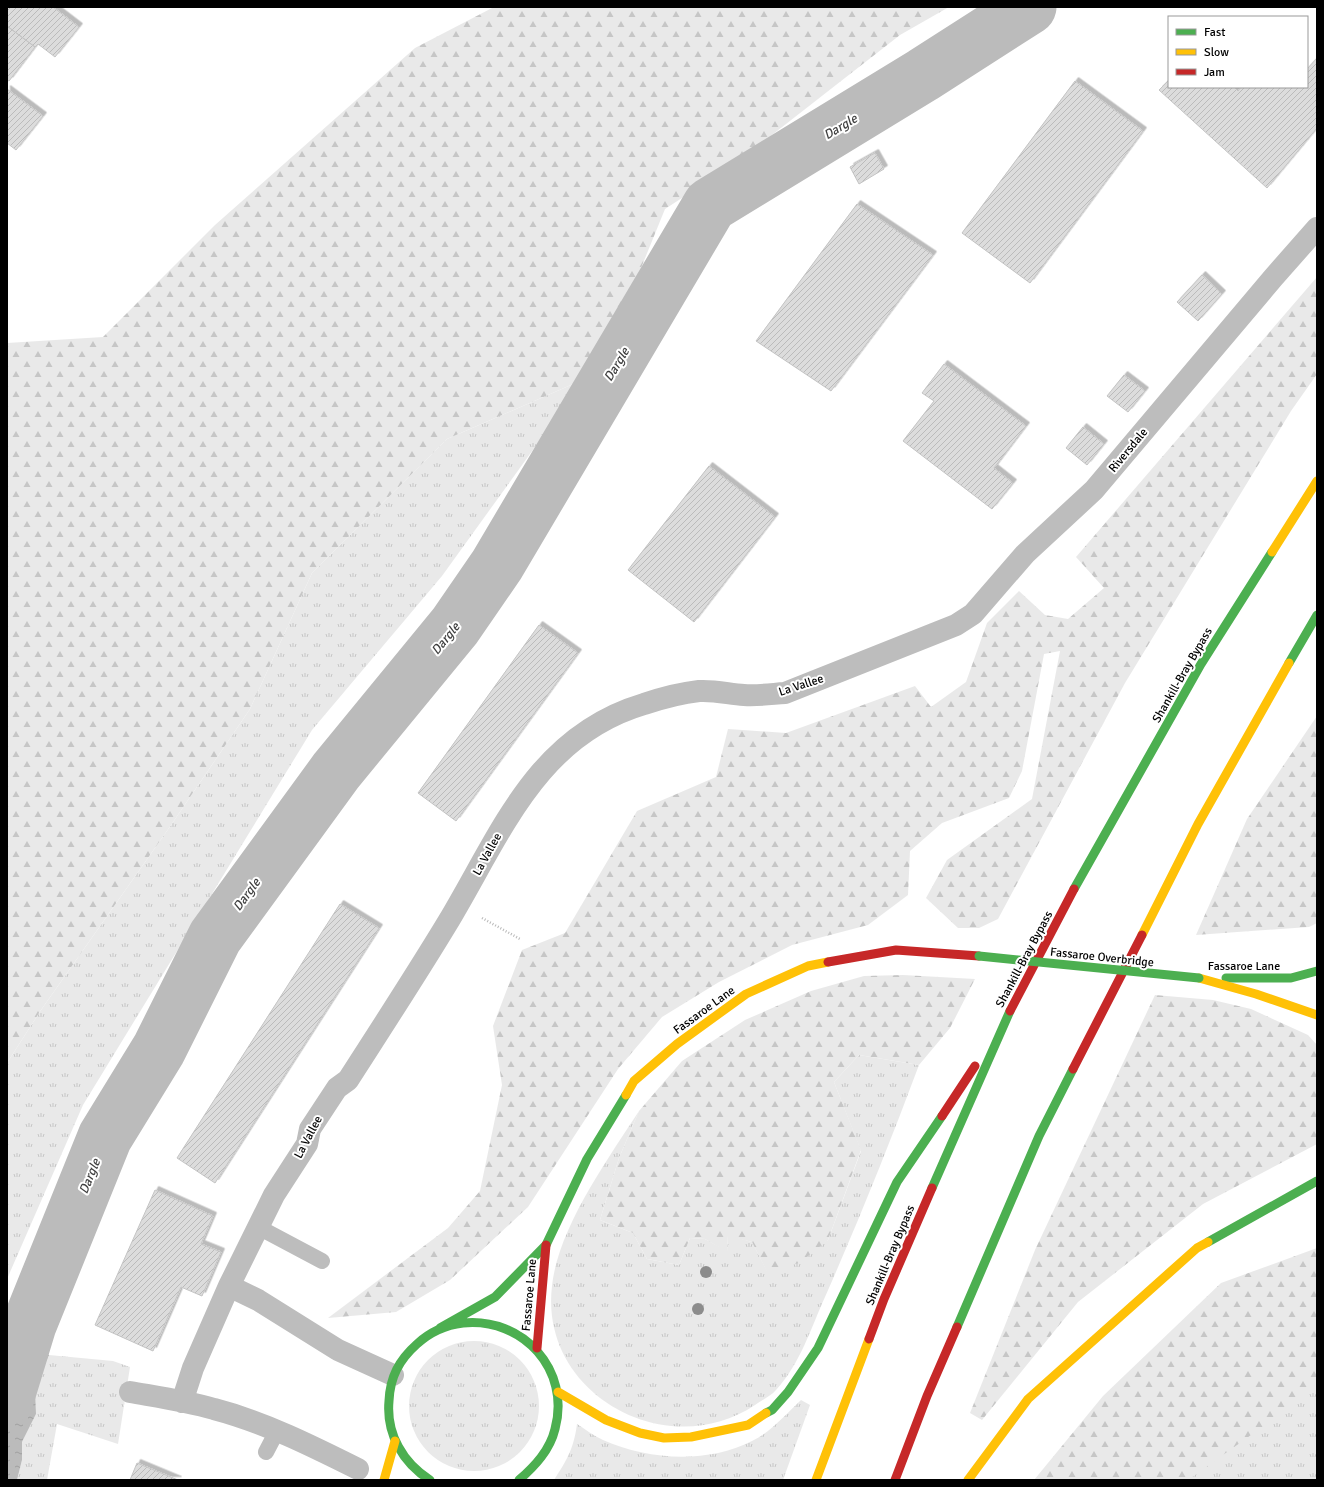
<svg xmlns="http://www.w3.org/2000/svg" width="1324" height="1487" font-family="Signika,sans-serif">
  <defs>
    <pattern id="grass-tufts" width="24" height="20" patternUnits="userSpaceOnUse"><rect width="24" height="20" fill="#e9e9e9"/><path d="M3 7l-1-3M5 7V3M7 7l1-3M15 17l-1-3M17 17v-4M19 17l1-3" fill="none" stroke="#c6c6c6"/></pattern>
    <pattern id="forest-firs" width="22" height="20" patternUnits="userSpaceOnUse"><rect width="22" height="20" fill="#e9e9e9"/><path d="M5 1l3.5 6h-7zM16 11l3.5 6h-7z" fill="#c6c6c6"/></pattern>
    <pattern id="water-ripples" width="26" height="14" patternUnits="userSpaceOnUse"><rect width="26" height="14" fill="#bbb"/><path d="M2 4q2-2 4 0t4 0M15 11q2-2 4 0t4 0" fill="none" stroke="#9f9f9f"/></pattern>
    <pattern id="building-hatch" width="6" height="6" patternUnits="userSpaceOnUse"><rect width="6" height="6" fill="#dcdcdc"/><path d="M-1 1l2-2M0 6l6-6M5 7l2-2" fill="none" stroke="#bbb"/></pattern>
    <filter id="shadow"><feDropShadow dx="3.5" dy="-3.5" stdDeviation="0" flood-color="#0004"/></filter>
  </defs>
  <rect width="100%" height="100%" fill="#fff"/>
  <!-- grass -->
  <path fill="url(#grass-tufts)" d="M580,381L535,447L442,576L312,730L83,1105L7,1279V1063L41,1010L169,828L250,709L312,573L447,439Z
    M859,1055L919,1065C890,1143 859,1220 825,1297C811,1328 800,1364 776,1390C771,1396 762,1400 755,1405C667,1464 539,1394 552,1286C558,1228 608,1159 639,1111L619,1158L600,1220L633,1233L647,1259L679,1265L690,1238L705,1239L727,1251L728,1235L752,1242L767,1271L828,1240L861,1151L834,1082Z
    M1317,1287V1480H1072Z
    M409 1406a65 65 0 1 1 130 0a65 65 0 1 1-130 0Z
    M49,1355L113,1361L130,1367L118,1444L57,1424L47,1480H17L22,1460V1442L36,1414L35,1386Z
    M801,1400L810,1405L783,1480H554C567,1460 574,1448 577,1424C585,1429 594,1436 603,1440C648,1460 707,1464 752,1441C771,1432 786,1414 801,1400Z"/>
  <!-- forest -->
  <path fill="url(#forest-firs)" d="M494,7H949L900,35L736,163L665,209L624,310L580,381L447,439L312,573L250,709L169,828L41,1010L7,1063V343L103,337L215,225L415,48Z
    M1317,277V374L1291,411L1125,683L998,919L979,928H958L926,898L947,860L1032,799L1060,651L1044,654L1022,771L1009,798L942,823L910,851L908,895L868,925L792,945L719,982L662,1017L618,1069L528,1207L450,1280L396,1312L328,1318L448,1228L480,1191L502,1085L493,1026L522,950L565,933L637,811L716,777L728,729L786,733L915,686L931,707L966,682L987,623L1019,591L1045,615L1068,619L1104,588L1076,557Z
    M1317,716V923L1309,927L1196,935L1247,819Z
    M903,975L975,979L950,1028L919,1065L859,1055L834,1082L861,1150L828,1240L799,1263L767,1272L752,1242L728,1236L727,1252L705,1239L690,1238L679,1265L647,1259L633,1233L600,1220L619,1158L639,1111L682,1061L745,1020L811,991L864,976Z
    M1155,995L1213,1000L1251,1009L1308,1035L1317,1045V1144L1203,1204L1078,1302L982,1420L970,1413L1035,1250Z
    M1317,1248V1388L1188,1480H1034L1103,1396L1221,1283Z"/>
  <!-- water -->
  <path fill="url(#water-ripples)" d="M7,1337L49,1355L35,1386L36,1414L22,1442V1460L17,1480H7Z"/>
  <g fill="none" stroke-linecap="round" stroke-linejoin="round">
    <!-- river -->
    <path stroke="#bbb" stroke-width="55" d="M7,1397L29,1325L105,1137L159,1049L215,937L336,771L455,626L497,565L710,205L923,75L1029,7"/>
  </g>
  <!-- building -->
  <path fill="url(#building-hatch)" stroke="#c4c4c4" filter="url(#shadow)" d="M7,7H53L79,27L55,57L38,44L35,47L7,26Z
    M7,26L35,47L9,81L7,80Z
    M1317,58V128L1267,188L1159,90L1169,80V87H1234L1238,91L1241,87H1307V69Z
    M1075,81L1143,131L1030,283L962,233Z
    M7,89L43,116L16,150L7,143Z
    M875,153L884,169L859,184L850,167Z
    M857,204L933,255L831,391L756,341Z
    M1202,275L1222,294L1198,321L1177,302Z
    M944,364L1026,426L994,468L1013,483L992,509L903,441L934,401L922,393Z
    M1124,375L1145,391L1128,412L1107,396Z
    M1083,427L1104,444L1087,465L1066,448Z
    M709,466L775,517L694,622L628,570Z
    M539,625L578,653L456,821L418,793Z
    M340,904L379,928L215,1183L177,1158Z
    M155,1190L213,1216L201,1244L221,1252L202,1296L181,1287L153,1351L95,1325Z
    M137,1463L178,1480H130Z"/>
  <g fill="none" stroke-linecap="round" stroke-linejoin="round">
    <!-- path -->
    <path stroke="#b8b8b8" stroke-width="2.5" stroke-dasharray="1 2" stroke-linecap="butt" d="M482,918L520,939"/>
    <!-- lane -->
    <path stroke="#bdbdbd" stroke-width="16" d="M258,1227L322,1261
      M266,1452L277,1431"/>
    <!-- street -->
    <path stroke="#bdbdbd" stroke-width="22" d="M229,1286L258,1300L338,1350L393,1375
      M130,1392C158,1397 186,1401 214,1409C264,1422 312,1446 358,1469
      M182,1402L193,1368L229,1286L274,1195L307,1144L310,1129L337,1088L348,1080C382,1027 416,975 448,922C501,834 536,736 644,704C662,698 681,693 699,691C715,690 729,694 744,695C758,696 771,694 785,693L956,625L973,614L1025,554L1094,490L1273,278L1317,228"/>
    <!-- fast -->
    <path stroke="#4caf50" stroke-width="9" d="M1289,663L1317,615
      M1074,889L1201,664L1272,552
      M1226,978H1291L1317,971
      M932,1188L1010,1011
      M1208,1242L1317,1181
      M957,1327L1039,1136L1073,1069
      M440,1328L495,1297L546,1245L587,1159L626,1095
      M766,1413L772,1410L788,1392L818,1348L897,1182L942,1116
      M430,1480C403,1463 386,1434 389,1401C390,1377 399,1360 417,1344C430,1332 446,1325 463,1323C523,1317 571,1370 555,1429C550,1450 535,1466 519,1480"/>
    <!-- slow -->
    <path stroke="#ffc107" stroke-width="9" d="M1272,552L1317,481
      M1142,935L1198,824L1289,663
      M1199,978L1256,994L1317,1015
      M626,1095L634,1081L677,1044L746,994L808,966L828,962
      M558,1392L606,1420L640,1433L664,1438L691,1437L748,1425L766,1413
      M384,1480L395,1441
      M816,1480L869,1339
      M968,1480L1028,1399L1197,1248L1208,1242"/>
    <!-- jam -->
    <path stroke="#c62828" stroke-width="9" d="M828,962L896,950L979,956
      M1010,1011L1074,889
      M1073,1069L1142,935
      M942,1116L975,1066
      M869,1339L884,1299L932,1188
      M537,1348L546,1245
      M895,1480L927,1396L957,1327"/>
    <!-- fast-bridge -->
    <path stroke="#4caf50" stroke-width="9" d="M979,956L1199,978"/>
  </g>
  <!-- trees -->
  <g fill="#8c8c8c">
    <circle cx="706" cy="1272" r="6"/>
    <circle cx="698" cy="1309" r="6"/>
  </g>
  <g text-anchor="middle" stroke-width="4" stroke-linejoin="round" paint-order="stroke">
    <!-- street labels -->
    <g font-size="12" fill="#000" stroke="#fff">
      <text transform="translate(1128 450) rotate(-50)" y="4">Riversdale</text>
      <text transform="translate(1182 675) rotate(-60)" y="4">Shankill-Bray Bypass</text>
      <text transform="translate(801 685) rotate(-18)" y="4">La Vallee</text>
      <text transform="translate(487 854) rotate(-61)" y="4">La Vallee</text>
      <text transform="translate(1102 957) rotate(6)" y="4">Fassaroe Overbridge</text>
      <text transform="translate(1024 959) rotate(-62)" y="4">Shankill-Bray Bypass</text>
      <text x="1244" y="970">Fassaroe Lane</text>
      <text transform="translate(704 1010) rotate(-36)" y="4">Fassaroe Lane</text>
      <text transform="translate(308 1137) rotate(-62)" y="4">La Vallee</text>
      <text transform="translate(890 1255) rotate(-67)" y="4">Shankill-Bray Bypass</text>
      <text transform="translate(529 1295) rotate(-85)" y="4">Fassaroe Lane</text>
    </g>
    <!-- water labels -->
    <g font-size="13" font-style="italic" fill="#3f3f3f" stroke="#fff">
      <text transform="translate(840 126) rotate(-31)" y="5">Dargle</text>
      <text transform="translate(616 364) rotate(-59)" y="5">Dargle</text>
      <text transform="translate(445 638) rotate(-51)" y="5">Dargle</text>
      <text transform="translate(246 894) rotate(-54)" y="5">Dargle</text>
      <text transform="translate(89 1176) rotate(-68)" y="5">Dargle</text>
    </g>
  </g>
  <!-- border -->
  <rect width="1324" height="1487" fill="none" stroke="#000000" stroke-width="16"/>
  <!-- legend -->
  <rect x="1168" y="16" width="140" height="72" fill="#ffffff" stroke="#999999"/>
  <rect x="1176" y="29" width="20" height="6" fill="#4caf50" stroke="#999999"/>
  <text x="1204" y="36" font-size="12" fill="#000000">Fast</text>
  <rect x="1176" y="49" width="20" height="6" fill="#ffc107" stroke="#999999"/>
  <text x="1204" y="56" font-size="12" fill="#000000">Slow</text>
  <rect x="1176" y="69" width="20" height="6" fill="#c62828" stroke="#999999"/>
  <text x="1204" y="76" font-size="12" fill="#000000">Jam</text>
</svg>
